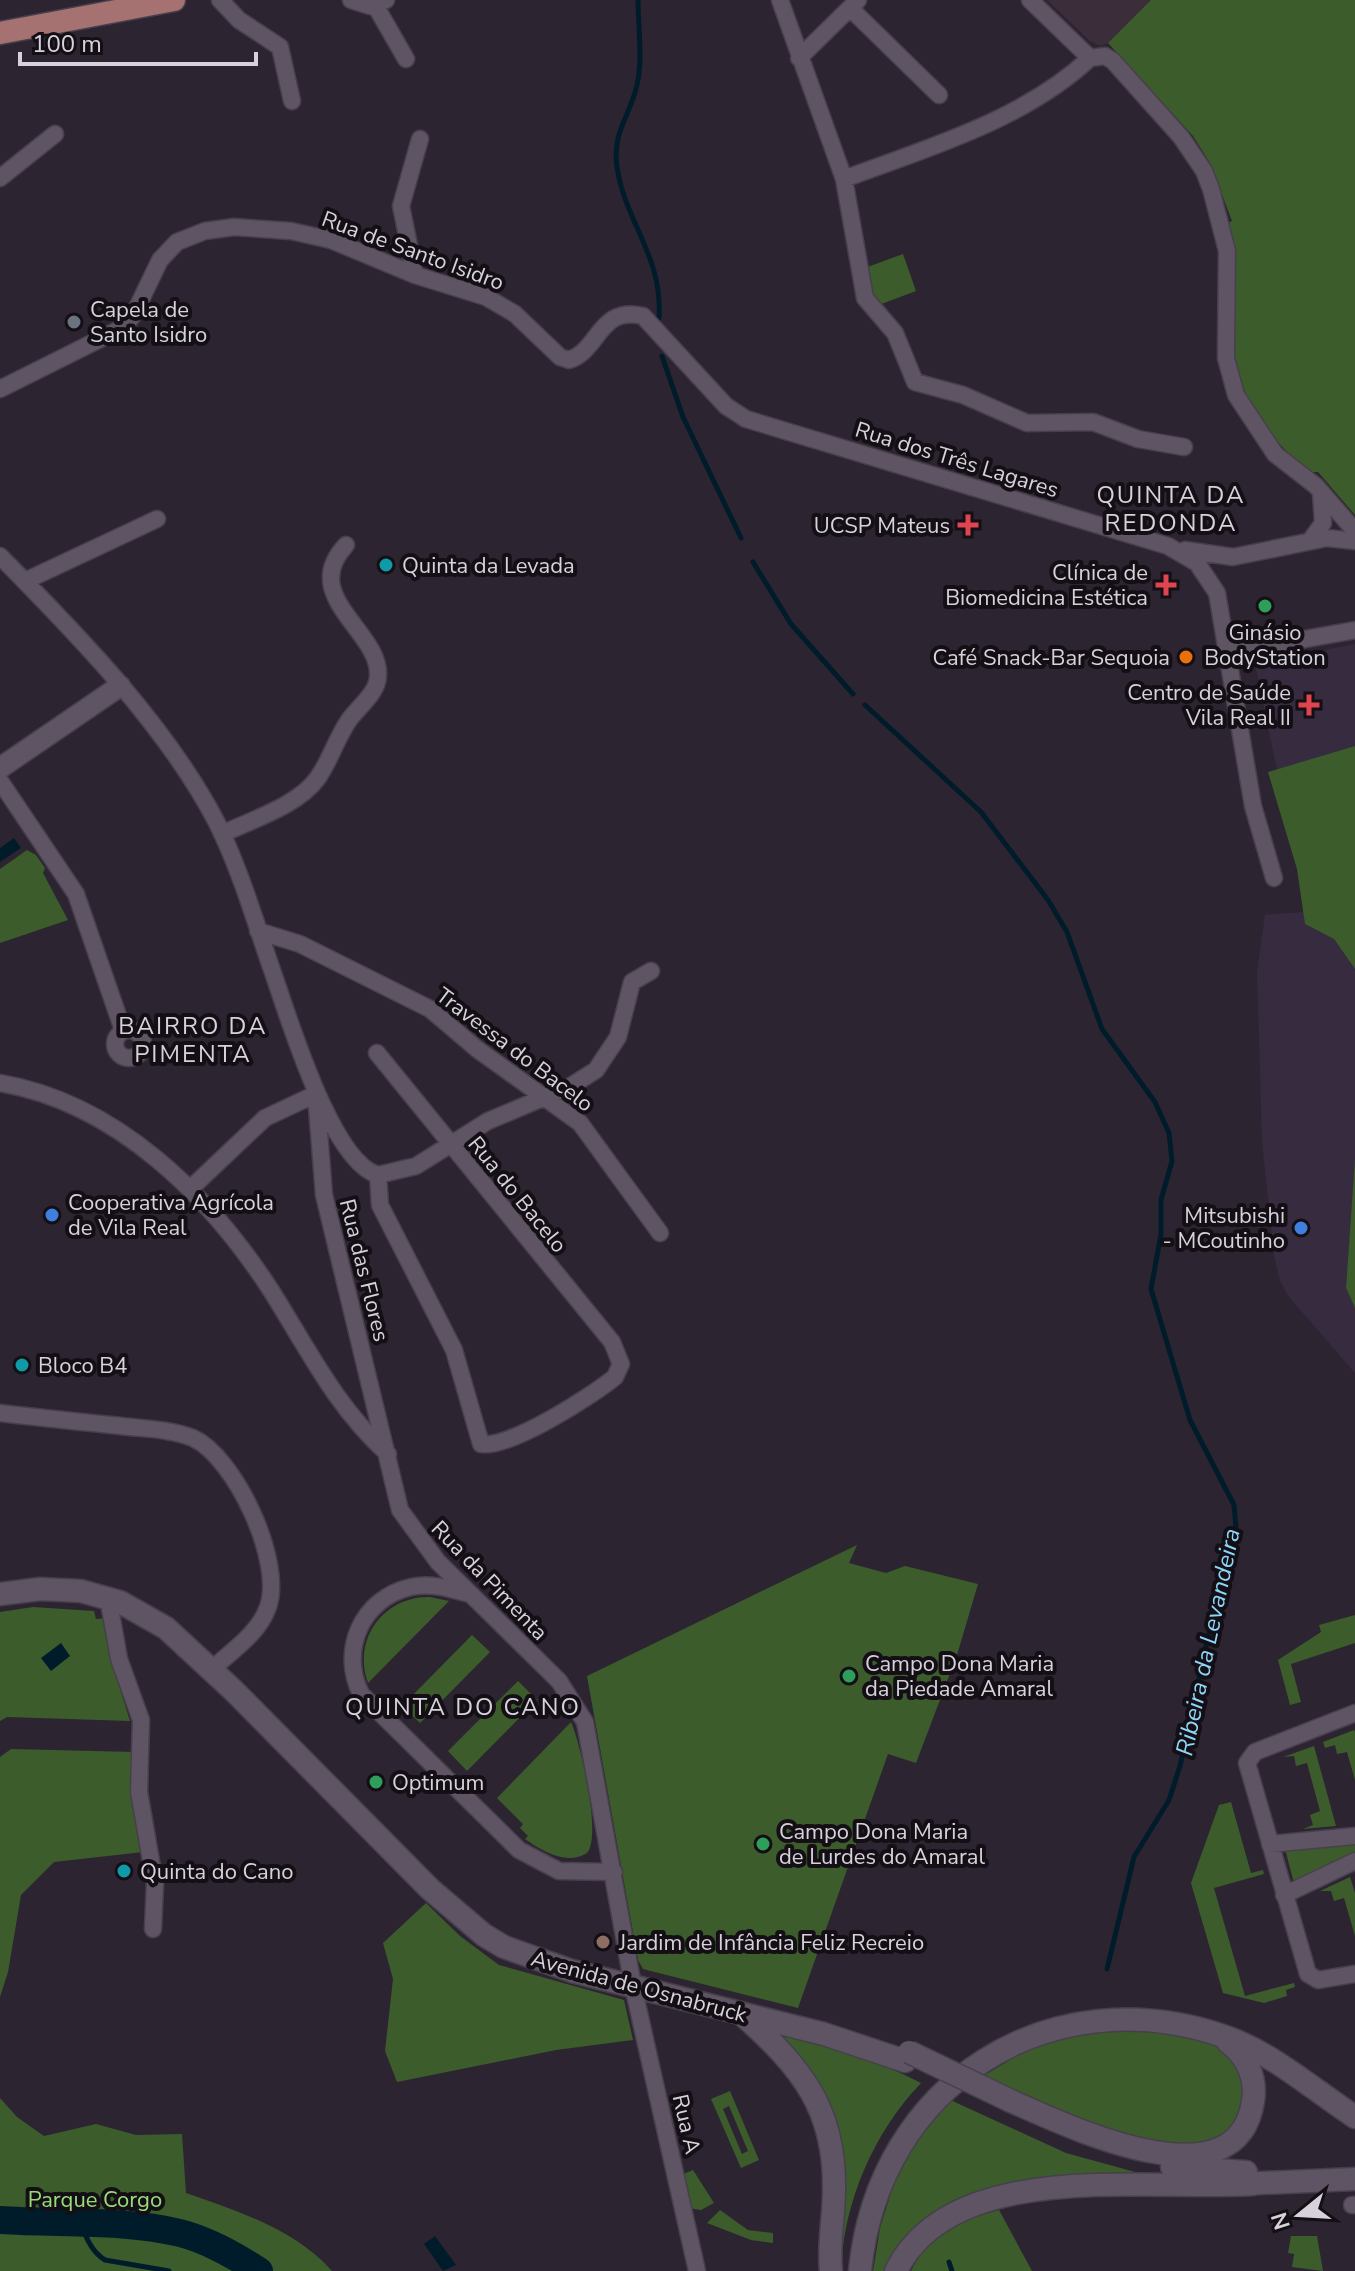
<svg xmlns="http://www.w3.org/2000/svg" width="1355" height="2271" font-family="'Nunito Sans',sans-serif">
  <rect width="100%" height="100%" fill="#2d2432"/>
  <!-- built -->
  <path fill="#372b3f" d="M1355,644V746L1277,770L1255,664Z
    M1304,912L1305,924L1334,939L1355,969V1158L1346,1288L1355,1308V1373L1289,1297L1280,1281L1274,1256L1262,1141L1257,972L1265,915Z"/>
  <!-- education -->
  <path fill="#3b2d3a" d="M1047,0H1151L1152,1L1108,43L1100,46L1090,41Z"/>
  <!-- green -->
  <path fill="#3c5c2c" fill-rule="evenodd" d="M1151,0H1355V515L1318,472H1309C1274,443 1250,411 1234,369L1228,223L1232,221L1210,163L1193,136L1108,43Z
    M903,254L916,291L876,306L862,269Z
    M1355,746V969L1334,939L1305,924L1297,869L1268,772Z
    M27,850L36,855L45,868L43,873L68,920L0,943V869Z
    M1355,1158V1308L1346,1288Z
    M857,1545L849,1563L886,1573L905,1566L978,1584L957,1655L916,1763L888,1754L798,2008L643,1969L638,1960L587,1676Z
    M430,1597L449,1601L368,1683C352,1640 383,1596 430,1597Z
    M33,1607L94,1611L96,1619L106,1618L112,1663L130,1721L7,1717L0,1721V1612Z
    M1355,1615V1643L1291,1664L1301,1702L1290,1705L1278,1660L1321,1632L1319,1625Z
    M472,1635L490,1652L420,1723L402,1706Z
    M518,1681L537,1700L467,1771L448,1751Z
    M571,1722C581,1744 602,1837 587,1853C567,1866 542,1851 525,1839L528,1836L520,1828L523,1824L497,1798Z
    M1354,1730L1355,1732V1780L1347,1752L1337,1754L1335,1745L1325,1748L1323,1742Z
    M1314,1746L1336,1826L1303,1829L1313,1825L1310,1815L1320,1811L1307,1763L1296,1766L1294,1756L1283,1757Z
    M11,1749L134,1752L143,1852L54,1862L21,1895L8,1972L0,1997V1757Z
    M1231,1802L1251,1873L1263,1870L1264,1874L1214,1888L1245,1996L1294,1983L1295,1987L1286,1990L1287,1996L1264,2003L1223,1993L1191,1883L1219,1805Z
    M1355,1842V1854L1294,1883L1285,1849Z
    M1350,1877L1355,1893V1936L1344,1898L1334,1901L1331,1891H1320Z
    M426,1903L460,1936L499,1965L624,2000L633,2040L556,2050L397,2082L385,2051L393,1979L383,1943Z
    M1144,2027C1163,2032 1207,2037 1221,2047C1247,2066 1252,2112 1225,2132C1211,2142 1195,2145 1179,2146C1125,2149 1031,2102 985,2075L1031,2047L1060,2036Z
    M774,2033C824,2042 876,2060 921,2083C874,2132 843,2203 841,2271C838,2223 843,2129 822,2088C811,2066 791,2050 774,2033Z
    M730,2091L759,2160L741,2168L711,2099ZM729,2106L748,2151L742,2154L723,2109Z
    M0,2098L17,2117L44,2136L96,2124L136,2135L182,2134L186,2193C237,2211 295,2229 332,2271H0Z
    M946,2098L1066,2153L1146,2175C1051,2180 931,2167 886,2271H873L880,2228L901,2160Z
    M693,2170L714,2203L701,2210L689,2208L681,2175Z
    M720,2210L748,2230L773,2233V2243L751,2240L707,2223Z
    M999,2210L1032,2271H911C929,2234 961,2220 999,2210Z
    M1291,2236H1317L1323,2271L1292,2267L1294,2254L1288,2253Z"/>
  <!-- water -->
  <path fill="#001c2a" d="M14,838L21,848L0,862V848Z
    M61,1643L70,1656L51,1671L41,1658Z
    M435,2236L456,2265L443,2271L424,2244Z"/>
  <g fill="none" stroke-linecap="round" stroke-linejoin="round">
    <!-- stream -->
    <path stroke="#001c2a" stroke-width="5" d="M638,0C638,27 643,59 637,85C630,117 612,131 617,167C625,222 663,256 659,318
      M662,356L683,417L741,538
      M753,562L791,624L853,694
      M865,705L981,812L1048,900L1067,932L1102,1029L1155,1102L1169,1133L1172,1161L1161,1200V1234L1151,1289L1190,1420L1234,1505L1236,1527L1221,1578L1180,1766L1169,1800L1134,1857L1107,1969
      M82,2225C86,2239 92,2252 105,2260L169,2271
      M949,2262L952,2271"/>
    <!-- river -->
    <path stroke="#001c2a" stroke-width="28" d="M0,2220C59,2224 122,2219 180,2233C208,2240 235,2256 259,2271"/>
    <defs>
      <path id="minor" d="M220,0L239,20L280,47L292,101
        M351,0L370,6L386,0
        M780,0L844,179L865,298L895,333L915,382L963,395L1027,423L1093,422L1138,439L1184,447
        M1030,0L1090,58L1105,56L1113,61L1181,137L1204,171L1211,189L1227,251L1226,358L1236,395L1275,454L1316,486L1355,531
        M375,5L406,59
        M850,8L939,95
        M799,58L858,0
        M0,178L55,134
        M844,179C927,148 1024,120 1090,58
        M415,275L401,206L420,139
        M0,389L124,327L134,314L160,260L177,242L205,231L234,227L291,231L331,240L415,275L486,297L515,314L560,357L569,360C600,350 598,306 643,316L726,406L746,419L1168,546L1197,563L1217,593L1253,806L1274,878
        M1310,541L1323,523L1321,493
        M1185,550L1233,557L1327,538L1355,541
        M0,556C76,633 167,726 217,823C240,869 255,921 272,970C288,1015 331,1162 378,1175
        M25,581L157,519
        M1227,653L1355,630
        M0,781L76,894L123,1030
        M222,834C251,820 297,806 317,779C330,761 336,739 349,720C359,706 378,693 378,675C380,631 298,596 346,545
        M258,931L300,944L430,1009L477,1049L580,1123L660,1233
        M115 1044a14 14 0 1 1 28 0a14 14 0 1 1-28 0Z
        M377,1053L612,1342L621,1364L615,1377C592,1396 509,1449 481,1444L454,1350L380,1205L378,1175
        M0,1083C117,1103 210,1196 272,1292C309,1351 336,1407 388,1454
        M316,1094L324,1195L400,1510L438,1562L559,1681L585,1722L633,1986L697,2271
        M378,1175L416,1166L488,1121L571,1086L596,1070L618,1037L632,982L651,971
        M190,1189L265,1118L316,1094
        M0,1413C40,1418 81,1422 121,1426C145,1429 171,1429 193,1438C235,1457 284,1562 268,1607C259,1633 232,1651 212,1669
        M466,1593C448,1588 430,1583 411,1587C362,1598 339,1650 361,1694L519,1850L559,1871L614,1872
        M108,1597L119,1659L141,1720L139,1792L155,1884L153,1929
        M1355,1713L1255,1752L1247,1763L1308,1974L1318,1980L1355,1974
        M1270,1844L1355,1836
        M1284,1895L1355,1861
        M1352,2205H1355"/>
      <path id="tertiary" d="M0,768L120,686"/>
      <path id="secondary" d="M0,1594L40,1589L81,1591L120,1602L166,1628L233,1690L430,1889L484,1935L504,1947L572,1971L824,2034L905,2061
        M745,2017C802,2068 836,2110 834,2191C834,2218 828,2244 831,2271
        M1011,2101C1066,2125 1237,2209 1253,2101C1257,2078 1246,2055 1228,2042
        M1172,2167L1246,2172
        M1240,2184L1355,2179
        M860,2271C878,2085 1049,1975 1226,2037C1272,2053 1314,2090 1355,2117
        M896,2271C952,2157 1149,2191 1253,2184"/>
      <path id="primary" d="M0,33L174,0"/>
    </defs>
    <!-- minor casing -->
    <use href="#minor" stroke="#47404c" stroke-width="19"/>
    <!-- tertiary casing -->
    <use href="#tertiary" stroke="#47404c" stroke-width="23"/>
    <!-- secondary casing -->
    <use href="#secondary" stroke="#47404c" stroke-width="25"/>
    <!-- primary casing -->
    <use href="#primary" stroke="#47404c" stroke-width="25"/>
    <!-- minor -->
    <use href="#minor" stroke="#5e5464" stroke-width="16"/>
    <!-- tertiary -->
    <use href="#tertiary" stroke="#5e5464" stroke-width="20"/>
    <!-- secondary -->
    <use href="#secondary" stroke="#5e5464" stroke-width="22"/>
    <!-- primary -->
    <use href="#primary" stroke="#a67271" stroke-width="22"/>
    <defs>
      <path id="secondary-bridge" d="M909,2052L1011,2101"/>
    </defs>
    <!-- secondary-bridge casing -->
    <use href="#secondary-bridge" stroke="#47404c" stroke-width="25" stroke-linecap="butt"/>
    <!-- secondary-bridge -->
    <use href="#secondary-bridge" stroke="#5e5464" stroke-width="22"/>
  </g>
  <!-- markers -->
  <circle fill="#6b7280" stroke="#130f15" stroke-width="3" cx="74" cy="322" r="8"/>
  <g fill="#e0444e" stroke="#130f15" stroke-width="3">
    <path d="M964 513h8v8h8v8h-8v8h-8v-8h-8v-8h8z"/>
    <path d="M1162 573h8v8h8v8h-8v8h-8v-8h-8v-8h8z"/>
    <path d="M1305 693h8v8h8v8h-8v8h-8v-8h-8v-8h8z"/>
  </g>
  <g fill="#0f9aa8" stroke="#130f15" stroke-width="3">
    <circle cx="386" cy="565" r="8"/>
    <circle cx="22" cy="1365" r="8"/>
    <circle cx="124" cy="1871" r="8"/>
  </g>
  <g fill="#2e9e5b" stroke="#130f15" stroke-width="3">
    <circle cx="1265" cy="606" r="8"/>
    <circle cx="849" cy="1676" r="8"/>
    <circle cx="376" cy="1782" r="8"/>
    <circle cx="763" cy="1844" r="8"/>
  </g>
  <circle fill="#e8710a" stroke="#130f15" stroke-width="3" cx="1186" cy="657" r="8"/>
  <g fill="#3f7fe0" stroke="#130f15" stroke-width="3">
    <circle cx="52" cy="1215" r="8"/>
    <circle cx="1301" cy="1228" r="8"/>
  </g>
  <circle fill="#8d6e63" stroke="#130f15" stroke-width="3" cx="603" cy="1942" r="8"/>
  <g text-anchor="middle" stroke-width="8" stroke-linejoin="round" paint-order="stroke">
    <!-- street labels -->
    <g font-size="22" fill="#d6d1da" stroke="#130f15">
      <text transform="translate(413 250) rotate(20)" y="8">Rua de Santo Isidro</text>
      <text transform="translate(957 459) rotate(17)" y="8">Rua dos Três Lagares</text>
      <text transform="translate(515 1049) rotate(37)" y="8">Travessa do Bacelo</text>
      <text transform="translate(518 1194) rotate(51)" y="8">Rua do Bacelo</text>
      <text transform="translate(365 1270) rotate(76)" y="8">Rua das Flores</text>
      <text transform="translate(490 1580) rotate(46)" y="8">Rua da Pimenta</text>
      <text transform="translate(639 1986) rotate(15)" y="8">Avenida de Osnabruck</text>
      <text transform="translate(687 2124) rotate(77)" y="8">Rua A</text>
    </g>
    <!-- poi labels -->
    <g font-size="22" fill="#d6d1da" stroke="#130f15" text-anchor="start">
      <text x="90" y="317">Capela de<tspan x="90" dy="25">Santo Isidro</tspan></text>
      <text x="950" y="533" text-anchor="end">UCSP Mateus</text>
      <text x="402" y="573">Quinta da Levada</text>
      <text x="1148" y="580" text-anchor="end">Clínica de<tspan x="1148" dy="25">Biomedicina Estética</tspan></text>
      <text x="1265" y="640" text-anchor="middle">Ginásio<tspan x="1265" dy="25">BodyStation</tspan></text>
      <text x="1170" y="665" text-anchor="end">Café Snack-Bar Sequoia</text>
      <text x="1291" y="700" text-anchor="end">Centro de Saúde<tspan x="1291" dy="25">Vila Real II</tspan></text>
      <text x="68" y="1210">Cooperativa Agrícola<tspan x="68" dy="25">de Vila Real</tspan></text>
      <text x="1285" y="1223" text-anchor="end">Mitsubishi<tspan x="1285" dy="25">- MCoutinho</tspan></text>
      <text x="38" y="1373">Bloco B4</text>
      <text x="865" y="1671">Campo Dona Maria<tspan x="865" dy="25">da Piedade Amaral</tspan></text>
      <text x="392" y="1790">Optimum</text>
      <text x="779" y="1839">Campo Dona Maria<tspan x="779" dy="25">de Lurdes do Amaral</tspan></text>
      <text x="140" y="1879">Quinta do Cano</text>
      <text x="619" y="1950">Jardim de Infância Feliz Recreio</text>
    </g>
    <!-- park labels -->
    <g font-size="22" fill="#99db79" stroke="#130f15">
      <text x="95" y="2207">Parque Corgo</text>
    </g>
    <!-- neighbourhood labels -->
    <g font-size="24" letter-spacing="2" fill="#d6d1da" stroke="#130f15">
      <text x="1171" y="503">QUINTA DA<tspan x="1171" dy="28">REDONDA</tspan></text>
      <text x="193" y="1034">BAIRRO DA<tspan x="193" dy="28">PIMENTA</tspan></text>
      <text x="463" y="1715">QUINTA DO CANO</text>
    </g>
    <!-- water labels -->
    <g font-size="24" font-style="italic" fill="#8dd5f9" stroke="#130f15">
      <text transform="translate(1208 1642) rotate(-78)" y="8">Ribeira da Levandeira</text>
    </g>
  </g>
  <!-- north arrow -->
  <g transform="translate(1299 2215) rotate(252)" stroke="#130f15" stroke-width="6" paint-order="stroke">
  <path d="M0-6L14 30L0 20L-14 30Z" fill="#d6d1da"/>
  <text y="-12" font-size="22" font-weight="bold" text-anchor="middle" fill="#d6d1da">N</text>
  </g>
  <!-- scale -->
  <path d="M20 52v12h236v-12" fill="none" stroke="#d6d1da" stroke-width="4"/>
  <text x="32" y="52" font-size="24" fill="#d6d1da" stroke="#130f15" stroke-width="6" paint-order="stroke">100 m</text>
</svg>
